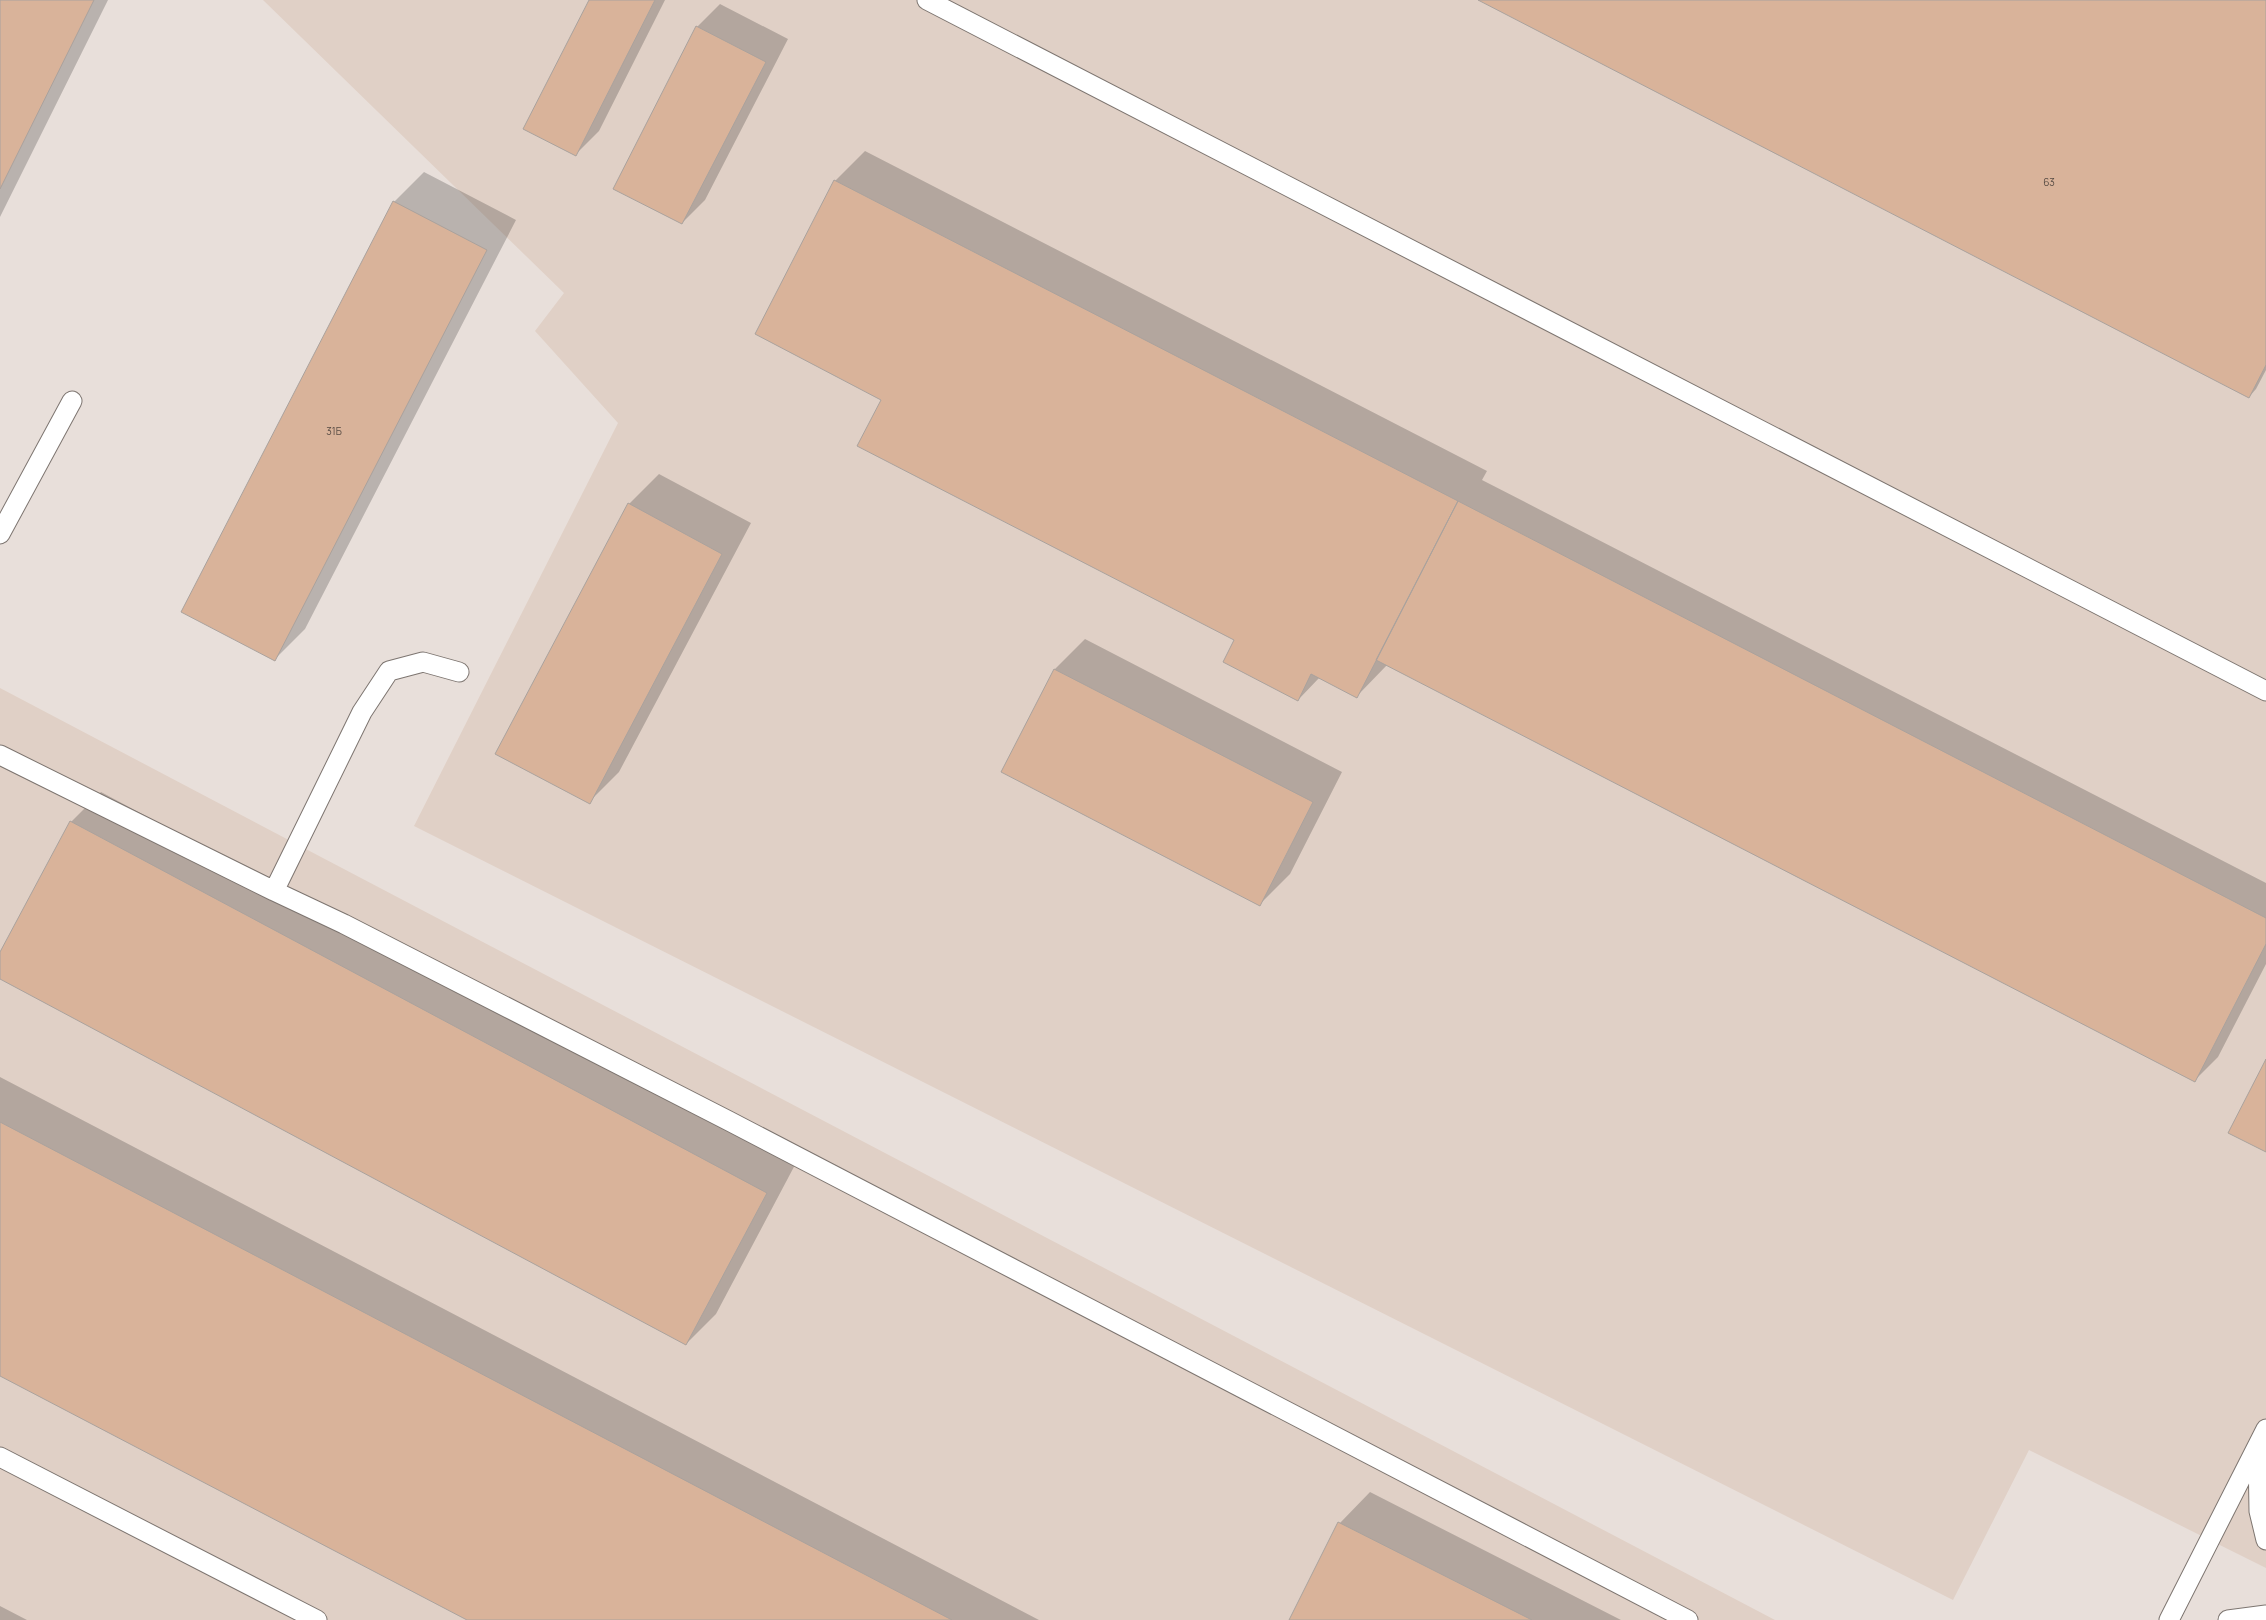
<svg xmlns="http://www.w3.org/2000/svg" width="2266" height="1620" font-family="Manrope,sans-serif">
  <rect width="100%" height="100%" fill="#e8dfda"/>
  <!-- built -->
  <path fill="#e0d0c6" d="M263,0H2266V1568L2029,1450L1953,1600L414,826L618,423L535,331L564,293Z
    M0,688L321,857L1775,1620H0Z"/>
  <!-- shadow -->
  <path fill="#0003" d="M0,0H108L0,217Z
    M590,0H665L599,131L576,154Z
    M1481,0H2266V370L2256,389L2249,397Z
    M720,4L788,39L705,200L682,223L697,27Z
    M865,151L1487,471L1482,480L2266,883V964L2218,1057L2195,1080L1388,664L1357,696L1320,677L1298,700L1236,640L883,399L835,181Z
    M424,172L516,220L305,629L275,659L394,202Z
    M659,474L751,523L619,772L589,802L629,504Z
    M1085,639L1342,772L1290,874L1260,904L1003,772L1055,669Z
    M101,792L796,1163L716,1314L686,1344L0,978V954L71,822Z
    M0,1077L1039,1620H469L0,1375Z
    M1370,1492L1621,1620H1291L1340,1523Z
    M0,1606L27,1620H0Z"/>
  <!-- building -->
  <path fill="#d9b39a" stroke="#aaa29d" d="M0,0H94L0,189Z
    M589,0H655L576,156L523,129Z
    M1478,0H2266V365L2249,398Z
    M696,26L766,62L682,224L613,189Z
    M834,180L1458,501L1357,698L1311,674L1298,701L1223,662L1234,640L857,446L881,400L755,334Z
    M393,201L487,250L275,661L181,612Z
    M1458,501L2266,918V944L2195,1082L1376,660Z
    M628,503L722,554L590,804L495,754Z
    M1054,669L1313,802L1260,906L1001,772Z
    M70,821L767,1193L686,1345L0,979V952Z
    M2266,1059V1152L2228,1133Z
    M0,1122L952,1620H467L0,1376Z
    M1338,1522L1532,1620H1289Z"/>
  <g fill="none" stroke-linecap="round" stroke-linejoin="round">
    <defs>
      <path id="service" d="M927,0L2266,691
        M0,534L72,401
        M459,672L423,662L389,671L362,712L274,891L344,924L729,1121L1688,1620
        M0,755L274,891
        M2258,1450L2259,1511L2266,1540
        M0,1457L317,1620
        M2169,1620L2266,1429
        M2228,1620L2266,1615"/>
    </defs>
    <!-- service casing -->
    <use href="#service" stroke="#7d7570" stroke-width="21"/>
    <!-- service -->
    <use href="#service" stroke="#fff" stroke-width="19"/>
  </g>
  <g text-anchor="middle" stroke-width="5" stroke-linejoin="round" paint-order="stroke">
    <!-- number labels -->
    <g font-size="10" fill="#584c44">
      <text x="2049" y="186">63</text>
      <text x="334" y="435">31Б</text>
    </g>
  </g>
</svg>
